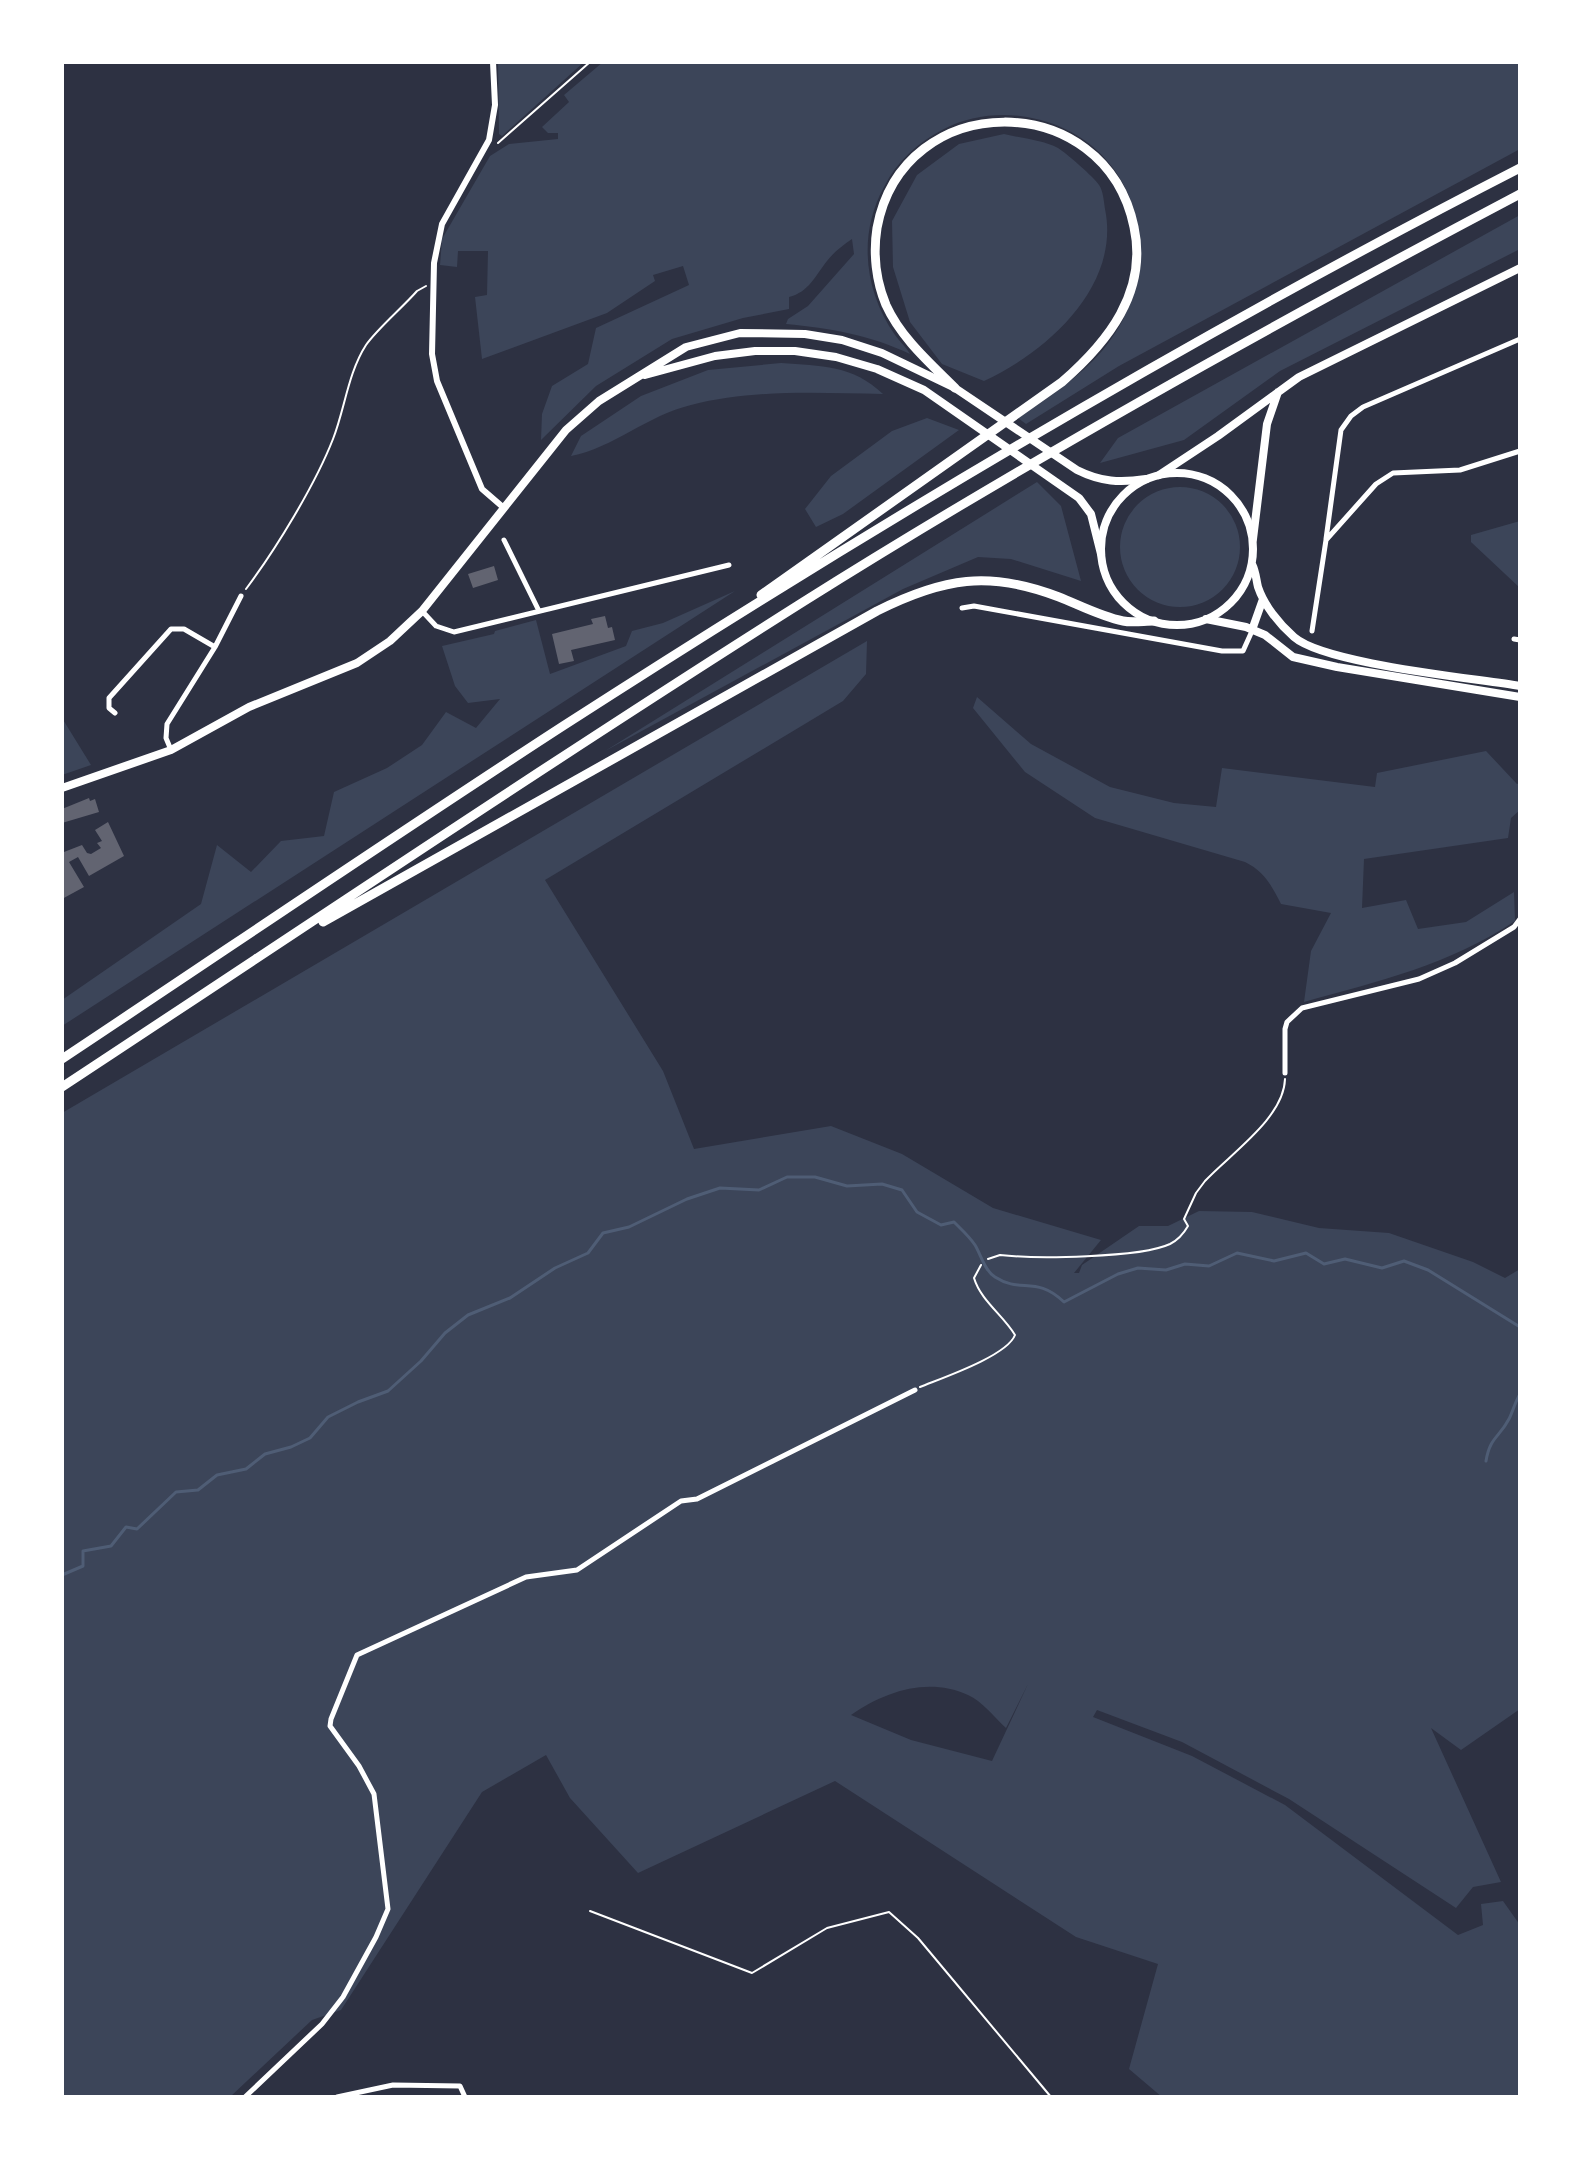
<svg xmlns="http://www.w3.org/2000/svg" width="1582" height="2159" font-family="Barlow,sans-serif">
  <rect width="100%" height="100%" fill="#2d3142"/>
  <!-- green -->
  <path fill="#3c4559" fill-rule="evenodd" d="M498,62H584L502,136L499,134Z
    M603,62H1520V149L1119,366L1026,424L1018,418C1047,398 1079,378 1102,351C1176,264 1138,131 1020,116C995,113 966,117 944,129C918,142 897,161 884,187C858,234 864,291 895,335C900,342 906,347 910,354C870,335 830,328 786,324L788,319L808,306L854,254L852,239C843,245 833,253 827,261C815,276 809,292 789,297V309L743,318L672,339L596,386L541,440L542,414L552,386L588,364L596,328L689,285L683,266L653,275L655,281L607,313L482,359L475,297L487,295L488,251H458L457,267L440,265L442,239L490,156L509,144L558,139V133H548L542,127L569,102L564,95Z
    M1004,134C1020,138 1043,140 1058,148C1066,153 1094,177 1099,185C1103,190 1104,202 1105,209C1121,286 1047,352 984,381L942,364L910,322L893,267L892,221L917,175L959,144Z
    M1520,215V249L1280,371L1184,440L1100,463L1118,438Z
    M781,363C821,366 853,365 883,394C819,393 753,389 691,405C648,415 613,448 571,456L581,436L641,396L708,370Z
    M927,418L959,430L843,514L816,527L805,509L831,476L892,431Z
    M1037,482L1061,506L1081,581L1011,559L978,557L903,589L605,751Z
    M1120 547a60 60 0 1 1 120 0a60 60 0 1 1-120 0Z
    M1520,521V588L1471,542V535Z
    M735,591L62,1026V1000L201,904L217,845L251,872L281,841L324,836L334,792L387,768L422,745L446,712L476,728L500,699L468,703L455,686L442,646L494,634L495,631L536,620L550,674L626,646L632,631L663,623Z
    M867,641L866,674L843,701L545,880L663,1071L694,1149L831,1126L902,1154L993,1208L1101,1240L1074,1273H1079L1082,1265L1139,1226H1168L1199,1211L1252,1212L1319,1228L1389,1233L1473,1262L1505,1278L1520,1269V1709L1461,1750L1431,1728L1501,1882L1473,1887L1456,1908L1289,1799L1182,1742L1097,1710L1093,1717L1192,1756L1285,1805L1458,1935L1483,1925L1481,1904L1503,1901L1520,1925V2097H1162L1129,2069L1158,1964L1076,1937L835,1781L638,1873L570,1798L546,1755L482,1792L341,2010L312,2020L230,2097H62V1113ZM1028,1684L992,1761L911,1740L851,1715C886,1691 928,1677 968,1695C982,1701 995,1718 1006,1728Z
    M977,697L1031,744L1110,787L1174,803L1216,807L1222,768L1375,787L1377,773L1486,751L1517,784L1520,783V810L1511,818L1508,838L1364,859L1362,908L1406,900L1418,929L1466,922L1514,892L1515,921C1449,965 1379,981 1304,1002L1311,951L1331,913L1281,904C1272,886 1264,871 1245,862L1095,818L1025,772L973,708Z
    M62,718L91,765L62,775Z"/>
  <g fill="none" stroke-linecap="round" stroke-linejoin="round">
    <!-- stream -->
    <path stroke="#4f5d75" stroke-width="3" d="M1486,1461C1490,1437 1499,1438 1509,1419C1513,1411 1515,1402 1520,1394
      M62,1575L83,1566V1551L111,1546L126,1527L137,1529L176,1492L198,1490L217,1475L246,1469L265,1454L291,1447L310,1438L328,1417L358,1402L388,1391L421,1361L445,1333L468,1315L510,1298L555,1268L588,1253L603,1233L629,1227L687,1199L720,1188L759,1190L787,1177H815L847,1186L882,1184L902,1190L917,1212L941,1225L954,1222C962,1230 969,1236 975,1245C981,1255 985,1271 995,1277C1021,1294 1036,1275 1064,1302L1118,1274L1138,1268L1166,1270L1185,1264L1209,1266L1237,1253L1274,1261L1306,1253L1324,1264L1345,1259L1382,1268L1404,1261L1428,1270L1520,1327"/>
  </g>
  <!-- building -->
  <path fill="#626471" d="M494,566L498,580L473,588L468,574Z
    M605,616L608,628L612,627L615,640L571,650L574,661L559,664L552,634L593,624L591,619Z
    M89,798L90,801L95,799L99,812L62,823V809Z
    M108,822L124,856L89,876L78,857L69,862L84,887L62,899V848L64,852L82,845L87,853L91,854L101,848L97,843L102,841L95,830Z"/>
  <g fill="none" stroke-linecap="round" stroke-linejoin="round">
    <!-- path -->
    <path stroke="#fff" stroke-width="2" d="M498,143L590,62
      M246,589C276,549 315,485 333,439C345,408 348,373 366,345C377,329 403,307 417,291L426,286
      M988,1259L1000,1255C1035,1259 1140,1258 1170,1244C1178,1240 1184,1233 1188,1226L1184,1219L1196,1193L1205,1181C1230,1154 1284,1118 1285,1079
      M920,1387C942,1378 1007,1356 1015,1335C1003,1315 981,1301 974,1278L981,1265
      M590,1911L752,1973L827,1928L889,1912L918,1938L1051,2097"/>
    <!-- minor -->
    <path stroke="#fff" stroke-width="5" d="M1326,539L1341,430L1351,416L1363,407L1520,339
      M504,540L539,611
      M962,608L974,606L1222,651H1243L1252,631
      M422,611L436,626L454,632L729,565
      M1312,631L1326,540L1376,484L1393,473L1460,470L1520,451
      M1514,639L1520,640
      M115,713L109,708V698L171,629H184L215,647
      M171,750L166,738L167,724L215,647L241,596
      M1285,1073V1029L1287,1022L1302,1008L1419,979L1455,963L1514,927L1520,919
      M245,2097L322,2024L343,1997L376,1937L388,1909L374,1794L359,1766L330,1726L331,1719L357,1655L526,1577L577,1570L681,1501L697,1499L915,1390
      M337,2097L393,2085L460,2086L465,2097"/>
    <!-- tertiary -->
    <path stroke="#fff" stroke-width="6" d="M493,62L495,105L489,140L442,224L434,263L432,354L437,381L482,489L504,508"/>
    <!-- primary -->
    <path stroke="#fff" stroke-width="8" d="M645,375L715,356L755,351H795L836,357L877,369L924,390L1079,498L1091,514L1101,554
      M1159,475L1218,436L1299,377L1520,268
      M1253,539L1267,424L1278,392
      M62,788L171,750L249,707L357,663L390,641L422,611L566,430L599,401L686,347L740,333L805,334L842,340L882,353L955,388L1077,470C1101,482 1120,483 1146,479"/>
    <!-- trunk -->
    <path stroke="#fff" stroke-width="8" d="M1101 549a76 76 0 1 1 152 0a76 76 0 1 1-152 0Z
      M1252,564C1256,572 1256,579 1258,587C1264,605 1279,624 1294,637C1325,664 1473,678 1520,686
      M1206,619L1246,627L1265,635L1293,657L1337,667L1520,697
      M1252,630L1263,599"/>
    <!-- motorway -->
    <path stroke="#fff" stroke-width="9" d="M761,595L1062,382C1108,342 1148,292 1134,227C1105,87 903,87 877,228C873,253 876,281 886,305C901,338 930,363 955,388
      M323,922L877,611C943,578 989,570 1059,597C1079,605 1102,617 1123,621C1132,623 1144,621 1154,621
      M62,1059C229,948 395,835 563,726C873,526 1192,336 1520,168
      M62,1087C308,925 553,760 803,602C1035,456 1277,322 1520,194"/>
  </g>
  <!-- border -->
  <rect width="1582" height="2159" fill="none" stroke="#ffffff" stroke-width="128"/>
</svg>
